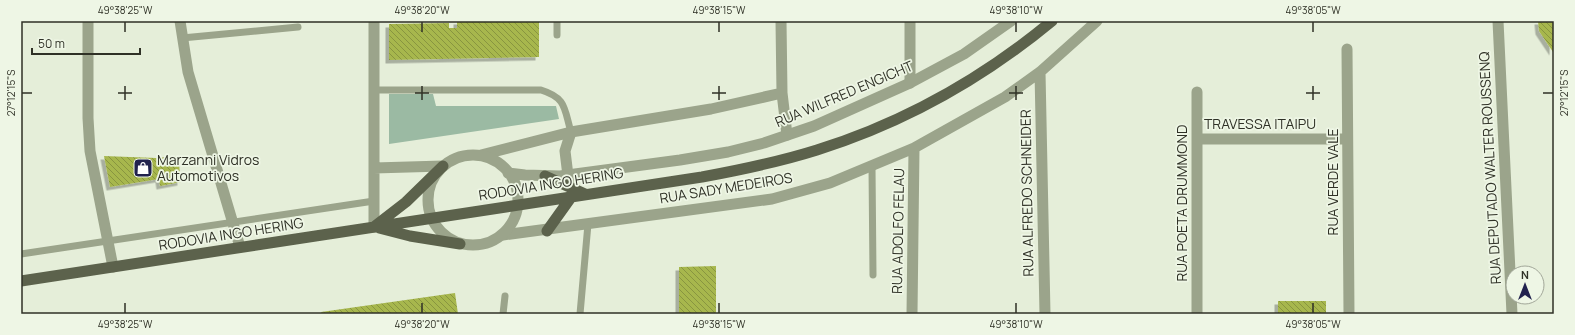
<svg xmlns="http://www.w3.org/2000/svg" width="1575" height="335" font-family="Manrope,sans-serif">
  <defs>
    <pattern id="building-back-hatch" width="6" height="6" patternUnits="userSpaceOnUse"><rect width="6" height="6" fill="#a7b74e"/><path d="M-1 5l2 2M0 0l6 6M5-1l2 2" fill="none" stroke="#889541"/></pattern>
    <filter id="shadow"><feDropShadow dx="-3.5" dy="3.5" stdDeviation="0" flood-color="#0004"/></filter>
  </defs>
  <rect width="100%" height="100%" fill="#e5eed9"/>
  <!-- grass -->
  <path fill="#9bbaa3" d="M389,94H433L436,106H556L559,119L389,144Z"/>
  <!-- building -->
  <path fill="url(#building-back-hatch)" filter="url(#shadow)" d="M457,21H539V57L389,60V24L449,23V28H457Z
    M1538,21H1554L1553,52L1539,31Z
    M104,156L156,158L178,156L181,182L160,186L159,179L110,187Z
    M716,266V314H679V267Z
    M455,293L458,314H322L321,312Z
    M1278,301H1326V314H1278Z"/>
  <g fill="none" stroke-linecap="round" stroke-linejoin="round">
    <!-- service -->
    <path stroke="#9ba48b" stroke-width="7" d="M557,21V35
      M182,38L298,27
      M374,90H541C567,98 564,109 571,132
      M872,167L873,275
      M21,254L374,201
      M503,314L505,296
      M580,314L588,224"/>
    <!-- minor -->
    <path stroke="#9ba48b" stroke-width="11" d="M88,21V118L90,151L113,267
      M180,21L188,72L240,247
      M374,21V227
      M781,21L782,93L787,135
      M910,21V83
      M1347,49L1349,314
      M1040,72L1045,314
      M1197,92V314
      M1197,139H1347
      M481,155L571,132L711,109L782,93
      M374,168L443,166
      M569,184L565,151L571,132
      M503,235L772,199L830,183L914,148L1005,97L1040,72L1097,21
      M912,314L914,148"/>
    <!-- tertiary -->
    <path stroke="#9ba48b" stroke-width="11" d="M1498,21L1512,314
      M428 200a45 45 0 1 1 90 0a45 45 0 1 1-90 0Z
      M508,173L525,175L560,176L680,160L728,152L764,143L814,126L910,83L964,54L1011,21"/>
    <!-- trunk -->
    <path stroke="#5c624c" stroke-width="11" d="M545,176L585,194
      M375,226L406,202L443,166
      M379,228L410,236L460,244
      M547,231L572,196
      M21,281L702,177C740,170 779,162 817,150C903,123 983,78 1052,21"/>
  </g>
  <!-- ticks -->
  <path fill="none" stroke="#2f3126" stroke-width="1.5" d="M125,22V32M422,22V32M719,22V32M1016,22V32M1313,22V32M125,86V100M422,86V100M719,86V100M1016,86V100M1313,86V100M22,93H32M118,93H132M415,93H429M712,93H726M1009,93H1023M1306,93H1320M1543,93H1553M125,303V313M422,303V313M719,303V313M1016,303V313M1313,303V313"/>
  <!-- icons -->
  <defs>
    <symbol id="shop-square" viewBox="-11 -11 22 22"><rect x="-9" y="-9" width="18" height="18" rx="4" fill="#21224e" stroke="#eef6e5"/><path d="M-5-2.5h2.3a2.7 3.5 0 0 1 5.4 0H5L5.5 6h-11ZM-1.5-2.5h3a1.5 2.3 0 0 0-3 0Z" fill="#fff"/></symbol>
  </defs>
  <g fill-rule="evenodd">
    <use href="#shop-square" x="132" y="157" width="22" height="22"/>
  </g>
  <g text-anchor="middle" stroke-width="3.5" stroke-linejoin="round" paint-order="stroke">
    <!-- street labels -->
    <g font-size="14" fill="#2f3126" stroke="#eef6e5">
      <text transform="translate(844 94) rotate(-23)" y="5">RUA WILFRED ENGICHT</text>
      <text x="1260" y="129">TRAVESSA ITAIPU</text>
      <text transform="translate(1490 168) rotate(-93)" y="5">RUA DEPUTADO WALTER ROUSSENQ</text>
      <text transform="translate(1333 182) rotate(-90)" y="5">RUA VERDE VALE</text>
      <text transform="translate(551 184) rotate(-9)" y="5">RODOVIA INGO HERING</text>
      <text transform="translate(726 188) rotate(-9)" y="5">RUA SADY MEDEIROS</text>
      <text transform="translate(1027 193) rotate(-91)" y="5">RUA ALFREDO SCHNEIDER</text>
      <text transform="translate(1182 203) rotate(-90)" y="5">RUA POETA DRUMMOND</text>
      <text transform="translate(898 231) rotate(-89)" y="5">RUA ADOLFO FELAU</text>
      <text transform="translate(231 234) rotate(-9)" y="5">RODOVIA INGO HERING</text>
    </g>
    <!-- poi labels -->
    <g font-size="14" fill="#2f3126" stroke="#eef6e5" text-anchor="start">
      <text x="157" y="165">Marzanni Vidros<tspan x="157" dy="16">Automotivos</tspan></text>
    </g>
  </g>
  <!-- border -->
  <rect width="1575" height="335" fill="none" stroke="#eef6e5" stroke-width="44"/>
  <!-- north arrow -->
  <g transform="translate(1525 285)"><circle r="19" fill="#eef6e5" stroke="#a2a799"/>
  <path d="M0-3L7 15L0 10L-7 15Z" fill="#21224e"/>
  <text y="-6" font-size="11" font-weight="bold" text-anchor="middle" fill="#2f3126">N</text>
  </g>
  <!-- scale -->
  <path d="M32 48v6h108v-6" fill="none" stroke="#2f3126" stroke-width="2"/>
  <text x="38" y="48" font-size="12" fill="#2f3126" stroke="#eef6e5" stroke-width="3" paint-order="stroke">50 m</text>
  <rect x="22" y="22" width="1531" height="291" fill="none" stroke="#2f3126" stroke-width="1.5"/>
  <g font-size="10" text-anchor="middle" fill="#2f3126">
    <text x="125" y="14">49°38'25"W</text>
    <text x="422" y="14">49°38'20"W</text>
    <text x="719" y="14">49°38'15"W</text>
    <text x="1016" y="14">49°38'10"W</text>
    <text x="1313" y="14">49°38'05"W</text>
    <text transform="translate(11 93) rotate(-90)" y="4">27°12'15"S</text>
    <text transform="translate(1564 93) rotate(-90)" y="4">27°12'15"S</text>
    <text x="125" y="328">49°38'25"W</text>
    <text x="422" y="328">49°38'20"W</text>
    <text x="719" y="328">49°38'15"W</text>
    <text x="1016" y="328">49°38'10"W</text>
    <text x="1313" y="328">49°38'05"W</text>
  </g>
</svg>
